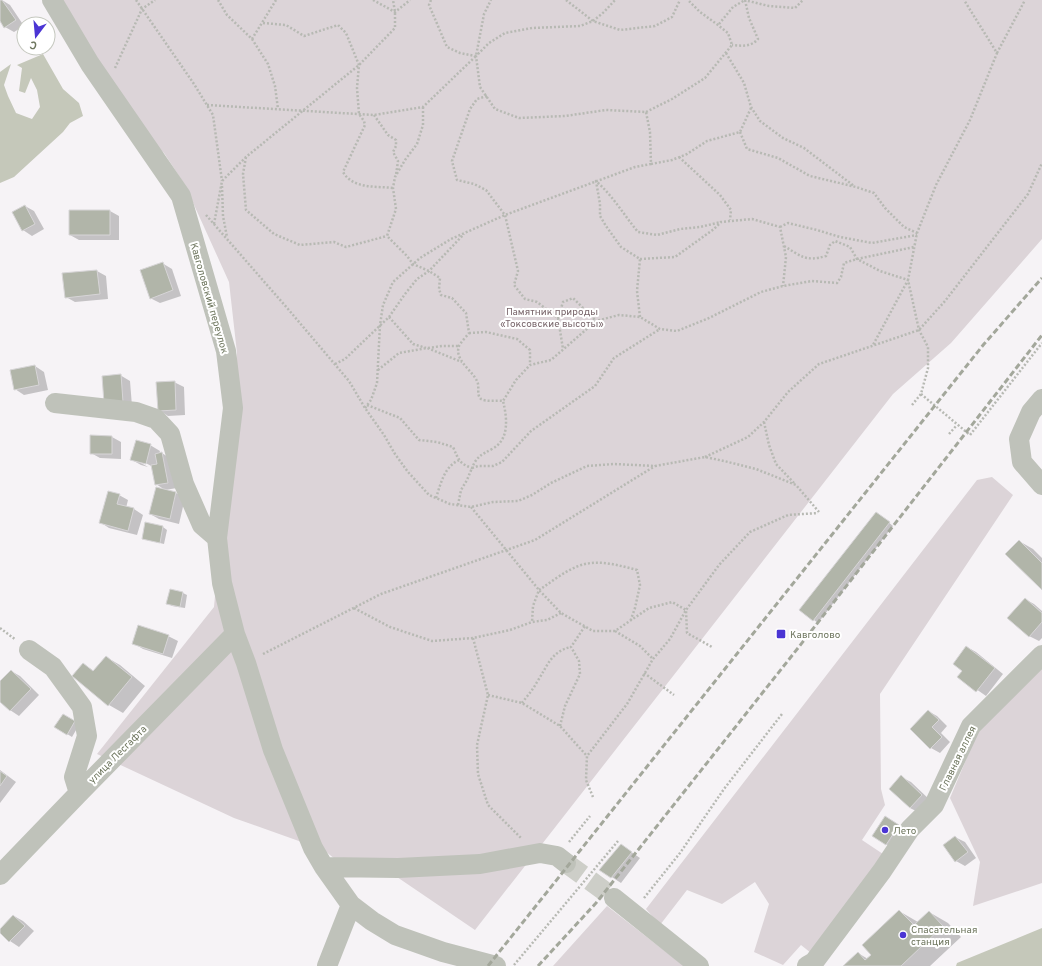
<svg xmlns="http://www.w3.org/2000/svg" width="1042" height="966" font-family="Overpass,sans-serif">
  <rect width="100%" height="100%" fill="#f6f3f6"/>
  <!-- green -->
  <path fill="#dcd4d8" d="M60,0H1042V239L951,343L893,394L475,930L397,877L336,860L324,850L234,818L97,754L214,607L237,353L229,282L185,185L164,153L139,132Z
    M992,477L1013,495L880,694L881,789L885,805L862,840L883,854L811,953L801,945L783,965L754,952L769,904L755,882L722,904L687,890L660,925L646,909L977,480Z
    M1042,665V883L973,906L980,862L950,798L979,729Z
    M607,906L684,966H553Z"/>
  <!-- water -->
  <path fill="#c5c8ba" d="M43,54L63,89L79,103L83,116L70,123L63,132L14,177L0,183V72L11,64L4,85L8,96L16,113L32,119L40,107L37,90L31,78L25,93L19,91L22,68L17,65Z
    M1042,928V966H956L957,963Z"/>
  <!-- shadow -->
  <path fill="#0003" d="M0,0H2L10,5L24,26L14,32L5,27L0,19Z
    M25,206L34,211L44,229L32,236L23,230Z
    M110,211L119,216V240H79L70,235Z
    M162,263L172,269L181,296L160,303L150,298Z
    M97,271L106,276L108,299L75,302L66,297Z
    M35,366L44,372L48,390L24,395L15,389Z
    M120,375L130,381L132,406L114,408Z
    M174,382L184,387L185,415L168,416L159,410Z
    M112,437L121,442V459L100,458L91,453Z
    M150,445L160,451L159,454L162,453L171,459L177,488L165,490L156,484L153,467L142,461L141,463L148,467L141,465L132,460Z
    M156,488L176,493L185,498L179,524L159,519L150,514Z
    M119,495L128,500L126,508L134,509L143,515L137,535L109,528L100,522Z
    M881,516L893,526L818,623L814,620Z
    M146,523L163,527L167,530L164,544L147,540L143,538Z
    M1019,541L1033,549L1042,558V589Z
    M170,590L183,593L187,595L185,608L172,606L167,603Z
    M1025,599L1034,604L1042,611V638L1039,641L1029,636Z
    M168,636L178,641L172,658L143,649L133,643Z
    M967,647L976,652L1003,674L986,696L959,677L963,670Z
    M106,657L120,665L145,686L123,713L109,705L74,676L83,664L94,671Z
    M11,671L20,676L39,695L19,716L10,710L0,701V682Z
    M928,711L937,716L947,726L941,733L950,742L940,753L931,748Z
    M63,715L79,725L72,737L56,727Z
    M0,770L16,782L0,803Z
    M901,777L911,782L931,801L920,813L910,808L890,789Z
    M885,817L912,833L900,852L886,844Z
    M955,837L965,842L976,858L965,866L956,861Z
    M621,845L640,858L621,883L601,870Z
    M899,911L918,922L929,912L948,923L961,937L930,966H845L858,953L868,959L873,955Z
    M14,916L23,921L34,931L19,947L10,941L0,932V930Z"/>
  <!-- building -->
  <path fill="#b1b5a9" stroke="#d7d5d7" d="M0,0H2L16,20L4,28L0,21Z
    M25,205L35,224L22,231L12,212Z
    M69,210H110V235H69Z
    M163,262L173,290L150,299L140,270Z
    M97,270L100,294L65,298L62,273Z
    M35,365L39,385L14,390L10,370Z
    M121,374L123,402L104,403L102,376Z
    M175,381L176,410L158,411L156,382Z
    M90,435L112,436V454H90Z
    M136,440L151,444L146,464L130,460Z
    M162,452L168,483L155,485L151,465L157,464L155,454Z
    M156,487L176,492L170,519L149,514Z
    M108,491L120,494L117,504L134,508L128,531L99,523Z
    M876,512L890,522L813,621L799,610Z
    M145,522L163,526L160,543L142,539Z
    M1019,540L1042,563V590L1005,554Z
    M170,589L183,592L180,607L166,604Z
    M1025,598L1042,613V622L1029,637L1007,618Z
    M138,625L169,635L163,654L132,644Z
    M966,646L995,668L976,692L957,677L962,671L953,664Z
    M106,656L132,677L108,706L72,676L83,663L93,671Z
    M11,670L31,689L10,711L0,702V681Z
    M928,710L939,720L932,727L942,737L930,749L910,729Z
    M63,714L75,721L67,735L54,727Z
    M0,771L7,776L0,786Z
    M901,775L922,795L910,808L889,789Z
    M885,816L899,825L886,845L872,836Z
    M955,836L968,852L955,862L943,845Z
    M621,844L632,852L611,878L599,870Z
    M899,910L914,925L929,911L943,926L901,966H843L858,952L865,960L871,955L862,945Z
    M13,915L25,926L9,942L0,933V929Z"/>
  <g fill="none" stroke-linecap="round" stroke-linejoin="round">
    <!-- minor-tunnel -->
    <path stroke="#cdcec8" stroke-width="20" stroke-dasharray="20 10" stroke-linecap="butt" d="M566,863L614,898"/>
    <!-- path -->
    <path stroke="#b7b9b3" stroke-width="2.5" stroke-dasharray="2 2" stroke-linecap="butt" d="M136,0L194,84L213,115L222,181
      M218,0L227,15L252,39L276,0
      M373,0L395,12L410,0
      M431,0L429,5L447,47L460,53L475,56
      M566,0L593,21L620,30L655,26L672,17L680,0
      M744,0L769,6L795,8L803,0
      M263,23L286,25L304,36L338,25L346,33L359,65L357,88L359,114L364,121L365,125L343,172C353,189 375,186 393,188
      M719,24L733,7L745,0L749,18L758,39C751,47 742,46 732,45
      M252,39L268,64L275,86L278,109
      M726,53L744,83L751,107L760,121L783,138L804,148L854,186
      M997,53L1025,0
      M115,68L142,9L155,0
      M487,96L477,99L470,109L452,161L457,180L474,184L486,190L505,215L518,271L514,285L525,299L537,302L558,318L563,349
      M207,105L374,115L423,107L476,56L484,14L491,0
      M423,107V125L417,144L405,160L395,177L393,188L396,209L387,236L407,256L413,264L429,271L440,278L439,289L441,295L452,298L466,313L469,333C466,337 461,342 459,346C454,360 472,370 477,381C480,386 476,395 481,399C486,402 497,400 503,401L516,380L530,365L551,360L596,321L619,315L640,317L660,329L677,331L709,318L761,292L783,286L812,281L837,283L841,277L844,263L857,259L914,247
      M646,112L672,99L705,78L732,45L728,33L718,25L700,12L688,0
      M374,115L388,135L396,140V146L393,152L398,161L396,175
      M740,132L747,149L778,158L810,176L856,187L874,193L885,208L904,227L917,233
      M246,157L243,174L246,210L274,234L300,245L334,242L346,247L387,236
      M679,157L720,195L731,210L730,220
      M651,164L672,160L687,154L707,141L740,132L751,108
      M222,186L223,216L227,237
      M206,215L288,309L349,381L365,408L384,435L395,454L408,472L429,495L450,504L471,507L493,502L518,501L532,495L551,483L587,466L614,464L655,466L705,457L724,461L756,469L796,485L819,512
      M214,224L222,181L246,157L359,65L395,28V12L393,0
      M780,227L788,223L817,230L840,237L872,243L917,235
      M784,246C801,256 805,262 826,256L830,245L835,241L850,247L857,259L880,271L908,280L873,345
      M640,259L675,257L714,229L721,222L752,219L780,227L786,257L783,286
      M389,317L413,344L426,348
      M640,317L637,291L640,259L621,247L606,226L600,216V204L596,181C613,196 624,215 638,232L657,235L680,229L700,227L721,222
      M558,318L563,302L573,298L596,321
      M469,333L486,332L517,339L530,350V365
      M428,348L442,346H459
      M335,364L345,359L389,317L405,294L417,279L429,271L464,234
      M378,370L399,353L427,348L462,362
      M921,394L970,435L1042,343
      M367,405L400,418L419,440L437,442L453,447C458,458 459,464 472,468C477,456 481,455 492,449C510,440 507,417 503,401
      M912,405L921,394L928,368V347L919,330L908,280L917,233L936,185L970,120L997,53L964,0
      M365,408L371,400L377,383L380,325L383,305L393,282L420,258L451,239L505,215L635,167L651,164L650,132L646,112L606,110L565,116L519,118L495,109L480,87L476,56L489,43L505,33L532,28L580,26L593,21L604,12L615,0
      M764,422L769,445L776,464L795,484
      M949,434L957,425
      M705,457L748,437L764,422L788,392L819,364L919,330L945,301L1028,194L1042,163
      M436,498C441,483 444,467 459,460
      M458,505L461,490L467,480L472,468L478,466H493L502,462L531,431L595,386L614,358L660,329
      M471,507L539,590L561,613L593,631H615L649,608L672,602L686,610L687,633L712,647
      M354,608L390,627L432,641L473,638L510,630L532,622
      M561,613L547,620L532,622L533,606L539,590C553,581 568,568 585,564C602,560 621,566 637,570L640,585L635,608L630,622
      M0,628L16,640
      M615,631L640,646L653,659
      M473,638L488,695L477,745L478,774L488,805L521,838
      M263,654L381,594L535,540L655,466
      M644,673L674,695
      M488,695L522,703L560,726L587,756
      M522,703C527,696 533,690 537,682C547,667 551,651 571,647
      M560,726L565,706L580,674L579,661L571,647L585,626
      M593,797L586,780L587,756L627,704L653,659L670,639L686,610L719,565L750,532L788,515L818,513
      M569,842L590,816
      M644,898L680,853L724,789L782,714
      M514,965L618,841"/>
    <!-- minor -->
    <path stroke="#bfc2ba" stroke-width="20" d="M52,0L90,64L181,196L226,351L233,408L217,538L222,583L235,634L246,663L273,750L313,848L324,867L351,905L372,921L395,935L443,952L496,966
      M1042,399L1031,412L1019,439L1022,462L1042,485
      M55,403L136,412L156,419L170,434L184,484L202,525L217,538
      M29,650L53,667L82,707L87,736L74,777L79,793
      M324,867L398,868L480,864L540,853L557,856L566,863
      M0,875L79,793L235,634
      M614,898L699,966
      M327,966L351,905
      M807,966L814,962L882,871L910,829L934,805L971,726L1042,655"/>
    <!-- rail -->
    <path stroke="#a3a79b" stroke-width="3" stroke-dasharray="6 3" stroke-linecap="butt" d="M488,966L984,344L1042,278
      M538,966L596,903L798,648L1042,335"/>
  </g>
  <!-- markers -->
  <g fill="#4b35d4" stroke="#fff" stroke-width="1.5">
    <rect x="776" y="629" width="10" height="10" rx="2"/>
    <circle cx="885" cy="830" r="4"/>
    <circle cx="903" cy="935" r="4"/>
  </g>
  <g text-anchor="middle" stroke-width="4" stroke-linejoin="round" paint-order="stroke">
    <!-- street labels -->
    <g font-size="10" fill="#6e765e" stroke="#fff">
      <text transform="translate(210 298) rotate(74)" y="4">Кавголовский переулок</text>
      <text transform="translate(117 754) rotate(-45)" y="4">улица Лесгафта</text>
      <text transform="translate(957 758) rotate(-64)" y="4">Главная аллея</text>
    </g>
    <!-- park labels -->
    <g font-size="10" fill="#79666b" stroke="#fff">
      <text x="552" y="315">Памятник природы<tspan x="552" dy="12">«Токсовские высоты»</tspan></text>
    </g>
    <!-- poi labels -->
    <g font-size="10" fill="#6e765e" stroke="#fff" text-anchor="start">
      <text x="790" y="638">Кавголово</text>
      <text x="893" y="834">Лето</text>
      <text x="911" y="933">Спасательная<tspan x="911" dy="12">станция</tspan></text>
    </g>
  </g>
  <!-- north arrow -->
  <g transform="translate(36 36) rotate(196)"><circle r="19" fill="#ffffff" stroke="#c5c8bf"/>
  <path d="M0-3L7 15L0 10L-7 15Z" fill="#4b35d4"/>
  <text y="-6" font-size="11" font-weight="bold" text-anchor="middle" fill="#6e765e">С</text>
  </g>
</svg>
